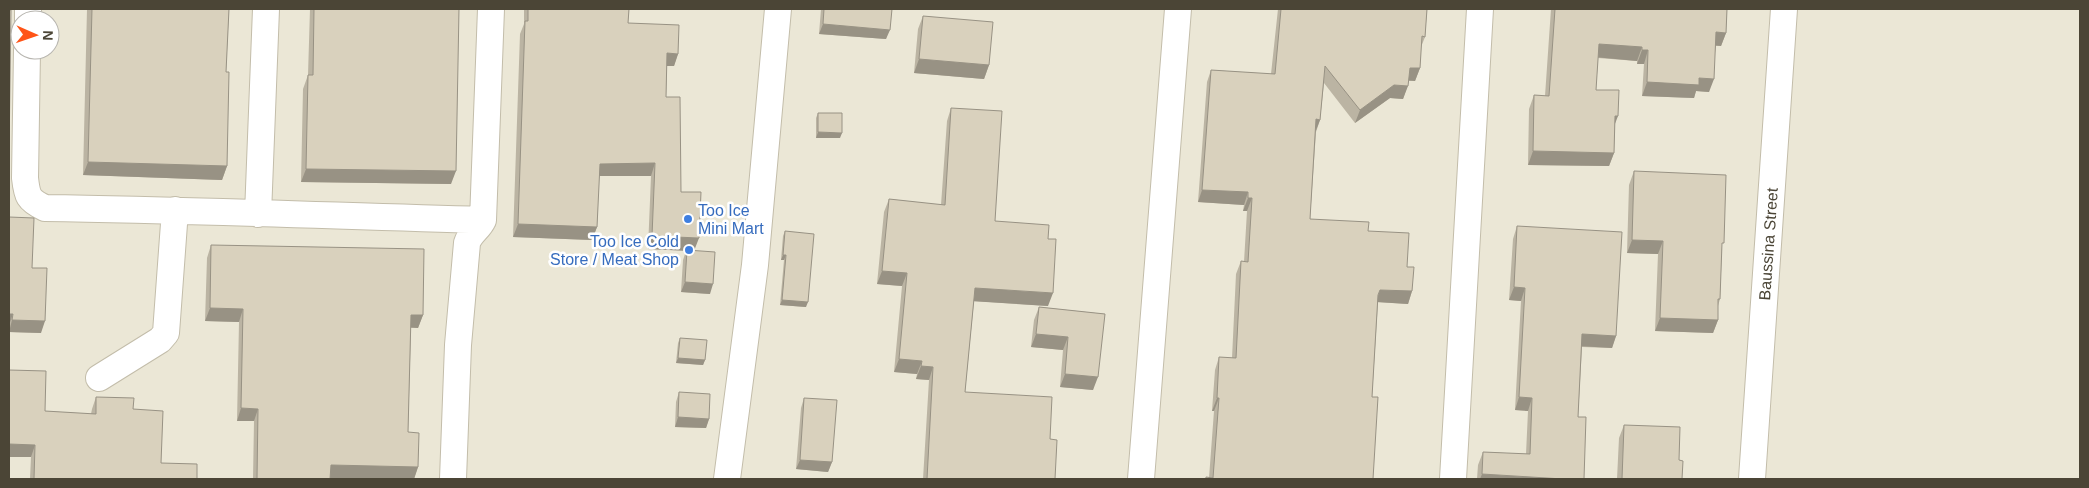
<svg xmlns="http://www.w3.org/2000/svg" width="2089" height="488" font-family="Helvetica,sans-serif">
  <rect width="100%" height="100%" fill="#f6f4e9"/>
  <!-- residential -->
  <path fill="#ebe7d6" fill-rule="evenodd" d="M9,9H2080V479H9ZM20,20H50V50H20Z"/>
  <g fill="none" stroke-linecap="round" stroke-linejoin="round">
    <defs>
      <path id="minor" d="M28,20V9
        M27,50L25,178C27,196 28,200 45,208C191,210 337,216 483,220
        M258,214L266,9
        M99,378L160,340L166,333L175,210
        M453,479L458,345L467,243C470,233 479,229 483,220L491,9
        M727,479L755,265L778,9
        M1141,479L1178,9
        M1453,479L1480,9
        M1752,479L1784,9"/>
    </defs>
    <!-- minor casing -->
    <use href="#minor" stroke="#c3bdaa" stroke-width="28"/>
    <!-- minor -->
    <use href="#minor" stroke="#fff" stroke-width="26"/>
  </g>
  <!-- wall -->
  <path fill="#bbb4a3" d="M87,9H229L226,72L227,166L222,180L83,175Z
    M310,9H459L451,184L301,182L303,89L308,75Z
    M524,9H629L628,23L678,54L674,66H667L666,97L681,192L694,250L710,294L681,292L683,260L686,251L648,249L651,176H599L597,227L592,240L513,237L520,34L524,24Z
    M821,9H892L886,39L819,34Z
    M1278,9H1427L1425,37L1421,47L1420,68L1415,81H1409L1403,99L1390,98L1355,123L1324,83L1320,120L1316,132L1310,219L1368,231L1407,267L1412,291L1408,304L1378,302L1372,397L1373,479H1205L1206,477L1209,478L1214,411H1212L1215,370L1219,357L1232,358L1236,274L1241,261L1244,262L1247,211H1243L1244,205L1198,202L1207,82L1211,70L1271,74Z
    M1551,9H1727L1726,33L1721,46H1716L1709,92L1696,91L1694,98L1642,96L1644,64H1637V61L1598,58L1596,90L1615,126L1614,153L1609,166L1528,165L1529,109L1534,95L1545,96Z
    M923,16L989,65L984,79L914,73L918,29Z
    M951,108L995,221L1048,239V306L974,301L965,392L1050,439L1055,479H1060H923L929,380L916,379L917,374L894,372L902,286L877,284L884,212L889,199L941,205L947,121Z
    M818,113L840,138H816V118Z
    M1634,171L1722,248L1720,299L1718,306V320L1713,333L1655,331L1658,254L1627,253L1629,185Z
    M9,217L32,268L41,333L9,332Z
    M1517,226L1616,336L1612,348L1582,347L1578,417L1584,479H1477L1478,465L1483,452L1526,454L1528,411L1515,410L1521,301L1509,300L1513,239Z
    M785,231L806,307L780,305L784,260H781L783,236Z
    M211,245L423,315L418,328H411L408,432L418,467L414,479L331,478L330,479H253L254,421H237L239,322L205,321L207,258Z
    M1039,307L1105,314L1093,390L1060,387L1063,350L1031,347L1034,320Z
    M680,338L705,360L703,365L676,363L678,343Z
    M9,370L45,411L91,414L92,409L96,397L133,409L161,463L197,479H30L31,457H9Z
    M679,392L709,419L706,428L675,427L676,402Z
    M804,398L832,462L828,472L796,469L801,408Z
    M1624,425L1679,460L1682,479H1617L1619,438Z"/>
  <!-- shaded-wall -->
  <path fill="#989284" d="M823,24L890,30L886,39L819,34Z
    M1716,32L1726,33L1721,46L1712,45Z
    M1599,44L1642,47L1637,61L1594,57Z
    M1642,50H1648L1644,64H1637Z
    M667,53L678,54L674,66H662Z
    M919,59L989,65L984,79L914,73Z
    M1410,68H1420L1415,81L1405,80Z
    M1699,78L1714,79L1709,92L1696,91L1694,98L1642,96L1647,82Z
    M1394,85L1408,86L1403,99L1390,98L1355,123L1360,110Z
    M1615,116H1618L1613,129Z
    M1316,119L1320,120L1315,133Z
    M818,132L842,133L840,138H816Z
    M1533,151L1614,153L1609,166L1528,165Z
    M88,162L227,166L222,180L83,175Z
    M655,163L651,176H595L600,164Z
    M306,169L456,171L451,184L301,182Z
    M1202,190L1248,192L1244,205L1198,202Z
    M1248,198H1252L1247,211H1243Z
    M518,224L597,227L592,240L513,237Z
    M652,236L699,238L694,251L648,249Z
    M1632,240L1663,241L1658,254L1627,253Z
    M783,255H786L784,260H781Z
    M882,271L907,273L902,286L877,284Z
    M685,282L713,284L710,294L681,292Z
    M1514,287L1525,288L1521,301L1509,300Z
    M975,288L1053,293L1048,306L970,301Z
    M1380,290L1412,291L1408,304L1376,302Z
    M782,300L808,302L806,307L780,305Z
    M210,308L243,309L239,322L205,321Z
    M9,314H13L9,325Z
    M411,315H423L418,328L406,327Z
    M1660,318L1718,320L1713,333L1655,331Z
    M12,320L45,321L41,333L9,332Z
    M1036,334L1068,337L1063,350L1031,347Z
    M1582,334L1616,336L1612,348L1578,346Z
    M678,358L705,360L703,365L676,363Z
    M899,359L922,361L917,374L894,372Z
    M921,366L933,367L929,380L916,379Z
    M1065,374L1098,377L1093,390L1060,387Z
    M1519,397L1532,398L1528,411L1515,410Z
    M1217,398H1219L1214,411H1212Z
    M241,408L258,409L254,421H237Z
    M678,417L709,419L706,428L675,427Z
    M9,444L35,445L31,457H9Z
    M800,460L832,462L828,472L796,469Z
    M331,465L418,467L414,479L326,478Z
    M1482,474L1563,479H1480Z"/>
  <!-- building -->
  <path fill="#d9d1bd" stroke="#989284" d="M92,9H229L226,72H229L227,166L88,162Z
    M314,9H459L456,171L306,169L308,75H313Z
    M528,9H629L628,23L679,25L678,54L667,53L666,97H680L681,192H701L699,238L652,236L655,163L600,164L597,227L518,224L525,21H528Z
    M824,9H892L890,30L823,24Z
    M1281,9H1427L1425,37L1422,36L1420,68H1410L1408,86L1394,85L1360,110L1325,66L1320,120L1316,119L1310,219L1369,222L1368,231L1409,233L1407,267H1414L1412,291L1380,290L1378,295L1372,397H1378L1373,479H1206V477L1213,478L1219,398H1217L1219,357L1236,358L1241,261L1248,262L1252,198H1248V192L1202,190L1211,70L1275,74Z
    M1555,9H1727L1726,33L1716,32L1714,79L1699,78V85L1647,82L1648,50H1642V47L1599,44L1596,90H1619L1618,116H1615L1614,153L1533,151L1534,95L1549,96Z
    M9,10H11L9,154Z
    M923,16L993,22L989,65L919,59Z
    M951,108L1002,111L995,221L1049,225L1048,239H1056L1053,293L975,288L965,392L1052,397L1050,439L1057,440L1055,479H1060H927L933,367L921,366L922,361L899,359L907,273L882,271L889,199L945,205Z
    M818,113H842V133L818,132Z
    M1634,171L1726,175L1724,243H1722L1720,299H1718V320L1660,318L1663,241L1632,240Z
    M9,217L34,218L32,268H47L45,321L12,320L13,314H9Z
    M1517,226L1622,232L1616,336L1582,334L1578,417H1586L1584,479H1563L1482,474L1483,452L1530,454L1532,398L1519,397L1525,288L1514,287Z
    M785,231L814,234L808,302L782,300L786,255H783Z
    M211,245L424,249L423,315H411L408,432L419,433L418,467L331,465L330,479H257L258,409L241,408L243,309L210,308Z
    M687,250L715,252L713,284L685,282Z
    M1039,307L1105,314L1098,377L1065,374L1068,337L1036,334Z
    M680,338L707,340L705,360L678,358Z
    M9,370L46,371L45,411L96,414V397L134,398L133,409L163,411L161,463L197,464V479H34L35,445L9,444Z
    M679,392L710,394L709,419L678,417Z
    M804,398L837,400L832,462L800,460Z
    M1624,425L1680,427L1679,460L1683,461L1682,479H1622Z"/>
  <!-- markers -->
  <g fill="#3f7fe0" stroke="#fff" stroke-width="2">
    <circle cx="688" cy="219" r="5"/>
    <circle cx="689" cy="250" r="5"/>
  </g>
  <g text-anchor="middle" stroke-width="5" stroke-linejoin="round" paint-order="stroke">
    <!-- shop labels -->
    <g font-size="16" fill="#366cbe" stroke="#fff" text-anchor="start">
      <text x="698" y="216">Too Ice<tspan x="698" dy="18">Mini Mart</tspan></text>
      <text x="679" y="247" text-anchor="end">Too Ice Cold<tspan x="679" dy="18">Store / Meat Shop</tspan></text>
    </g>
    <!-- street labels -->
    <g font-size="16" fill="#4b4536" stroke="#fff">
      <text transform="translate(1768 244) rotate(-86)" y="6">Baussina Street</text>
    </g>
  </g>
  <!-- border -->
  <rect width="2089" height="488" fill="none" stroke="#4b4536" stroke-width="20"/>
  <!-- north arrow -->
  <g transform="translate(35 35) rotate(92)"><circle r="24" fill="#ffffff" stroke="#b7b5af"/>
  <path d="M0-4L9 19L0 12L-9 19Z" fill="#ff5417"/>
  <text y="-8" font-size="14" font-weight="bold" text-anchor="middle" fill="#4b4536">N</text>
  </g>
</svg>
